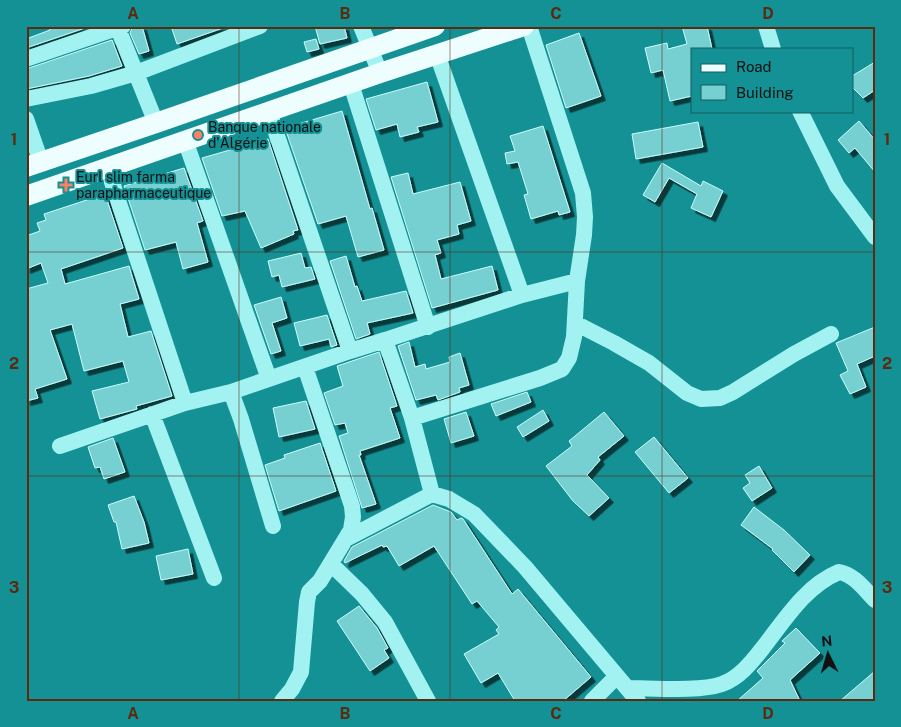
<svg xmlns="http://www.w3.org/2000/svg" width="901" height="727" font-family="'Public Sans',sans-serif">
  <defs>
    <filter id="shadow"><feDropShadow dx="4.5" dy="4.5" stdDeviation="0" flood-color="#0009"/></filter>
  </defs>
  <rect width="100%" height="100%" fill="#149194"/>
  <!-- building -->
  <path fill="#76cfd0" stroke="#cafcfc" filter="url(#shadow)" d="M49,26H88V27L26,48V39L50,30Z
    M133,26H142L149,51L139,54L130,33Z
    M171,26H223V28L177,44Z
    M315,26H344L347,38L320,44Z
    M682,26H707L712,49H692V96L670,101L663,70L651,73L645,48L667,43L668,49L687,44Z
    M579,33L601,96L566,108L546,45Z
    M316,39L319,49L307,52L304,42Z
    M112,40L122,66L89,76L26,89V69Z
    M875,62V90L863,98L852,87V76Z
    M427,82L438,122L417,127L419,132L400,137L397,124L376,130L366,99Z
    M342,111L370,209L372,208L384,250L358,257L346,216L318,224L285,128Z
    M859,121L875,140V172L855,148L849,153L838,140Z
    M698,122L703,147L636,159L632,134Z
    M543,126L570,212L559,215L558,211L531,219L524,195L528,194L518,162L507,164L505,153L515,151L510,136Z
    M268,139L298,230L293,231L294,234L261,248L245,211L222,216L202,158Z
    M662,163L701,186L703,181L723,191L711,217L691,208L697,194L669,178L655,202L643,195Z
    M184,168L203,221L197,223L208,262L183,269L176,242L145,250L124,186Z
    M408,173L413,194L460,182L471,221L457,225L459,234L437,240L441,253L435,255L441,279L492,266L498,290L432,308L391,177Z
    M105,194L123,248L61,269L65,284L129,266L139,299L120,304L128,337L151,331L172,396L136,406L137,409L100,419L92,391L129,382L123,361L84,371L72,324L50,330L67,379L35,389L38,398L26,401V289L48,283L41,263L26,269V236L40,231L37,223L46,220L44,214Z
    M301,253L305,268L311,267L315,279L282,287L279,275L272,277L268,261Z
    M346,256L355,287L357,286L362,301L406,291L413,313L367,323L370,334L356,339L330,261Z
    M281,297L287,318L272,323L281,351L271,354L254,305Z
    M327,315L337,345L331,347L329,339L300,346L294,323Z
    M875,327V356L857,364L866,387L850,394L840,375L848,371L836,343Z
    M409,342L415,367L425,364L426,369L450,362L449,357L460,353L469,385L459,388L460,392L438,400L436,395L416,400L398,346Z
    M379,352L397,406L390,408L400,438L360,451L361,455H359L376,504L362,508L339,436L348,433L345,423L335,425L324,393L343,386L337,366Z
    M527,392L531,402L496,416L491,404Z
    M306,401L315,429L279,437L273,408Z
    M543,410L549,421L523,437L517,427Z
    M466,412L474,436L451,443L444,419Z
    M604,412L624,436L598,457L600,460L587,475L609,498L589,516L573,501L546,466L572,446L569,441Z
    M654,437L688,478L669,493L635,452Z
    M113,438L125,472L104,479L100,467L95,468L88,447Z
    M320,443L336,491L279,511L265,465L285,458L284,455Z
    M759,466L772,488L752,501L743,488L750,483L745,475Z
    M134,496L144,522L149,543L122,549L116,522H114L108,505Z
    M433,505L451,512L457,520L461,518L463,519L512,594L518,589L591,677L563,701H515L498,673L481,683L464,654L499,634L496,630L499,627L477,601L472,604L434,546L399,566L387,546L383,547L382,545L345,563L344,561L352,547Z
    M754,507L784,530L810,555L794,572L772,550L773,549L741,525Z
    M188,549L193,574L161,580L156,556Z
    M359,606L377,628L388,648L384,650L389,658L370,671L337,621Z
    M796,628L820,653L790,680L800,701H737L763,678L757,671L785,643L782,641Z
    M875,671V701H840Z"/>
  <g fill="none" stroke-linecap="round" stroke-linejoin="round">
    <!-- minor -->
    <path stroke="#a3f2f2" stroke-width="16" d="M117,26L156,123
      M361,26L380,73
      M529,26L583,193L585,217L584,235L577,281L574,337L569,358L562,369L540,378L412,418L385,340L522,295L577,281
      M766,26L773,49
      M437,54L522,295
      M26,59L123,26
      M351,84L428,327
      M26,99L91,86L136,73L260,26
      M800,111L837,186L875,237
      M269,112L350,351L385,340
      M26,119L41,162
      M185,140L269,379
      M107,167L185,403
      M575,323L614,343L649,363L687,393L701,399L720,398L733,392L794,354L831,334
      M152,414L214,578
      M412,418L432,494
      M60,446L185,403L231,392
      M273,526L241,419L231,392L350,351
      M346,539L432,494L449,499L474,514L525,567L638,701
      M331,564L362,594L385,622L428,701
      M627,688C653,688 699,692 722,684C739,678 751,663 762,649C784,621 805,586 839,572C855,575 864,589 875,600
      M282,701L292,689L301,672L307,602L309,592L320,581L351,530L353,517L352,506L305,367
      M592,701L617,676"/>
    <!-- major -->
    <path stroke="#eefeff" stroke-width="20" d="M26,167L156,123L435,26
      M26,196L380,73L524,26"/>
  </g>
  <!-- grid -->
  <path fill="none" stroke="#5c2a0f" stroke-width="1" stroke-opacity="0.55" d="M239,26V701M450,26V701M662,26V701M26,252H875M26,476H875"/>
  <!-- markers -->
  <g fill="#ff7e64" stroke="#149194" stroke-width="2">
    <circle cx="198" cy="135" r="5"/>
    <path d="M63.5 177.5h5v5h5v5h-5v5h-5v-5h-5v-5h5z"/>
  </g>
  <g text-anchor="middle" stroke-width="4" stroke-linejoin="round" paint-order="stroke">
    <!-- poi labels -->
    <g font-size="14" fill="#111" stroke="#149194" text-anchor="start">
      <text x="208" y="132">Banque nationale<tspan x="208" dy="16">d'Algérie</tspan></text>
      <text x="76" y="182">Eurl slim farma<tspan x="76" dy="16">parapharmaceutique</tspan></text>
    </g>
  </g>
  <!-- border -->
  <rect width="901" height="727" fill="none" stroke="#149194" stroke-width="55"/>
  <!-- legend -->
  <rect x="691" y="48" width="162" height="65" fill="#149194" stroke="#135e60"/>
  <rect x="701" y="64" width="25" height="8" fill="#eefeff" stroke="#135e60"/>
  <text x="736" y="72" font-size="15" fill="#111111">Road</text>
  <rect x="701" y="85" width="25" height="15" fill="#76cfd0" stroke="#135e60"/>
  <text x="736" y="98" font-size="15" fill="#111111">Building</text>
  <!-- north arrow -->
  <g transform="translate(828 654) rotate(355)" stroke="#149194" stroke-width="4" paint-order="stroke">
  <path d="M0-4L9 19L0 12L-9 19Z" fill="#111111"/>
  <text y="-8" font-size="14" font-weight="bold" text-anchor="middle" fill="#111111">N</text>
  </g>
  <rect x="28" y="28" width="846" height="672" fill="none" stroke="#5c2a0f" stroke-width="2"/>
  <g font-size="16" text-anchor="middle" font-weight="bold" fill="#5c2a0f">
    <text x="133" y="19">A</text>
    <text x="345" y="19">B</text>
    <text x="556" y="19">C</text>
    <text x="768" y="19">D</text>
    <text x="14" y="145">1</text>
    <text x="887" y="145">1</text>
    <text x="14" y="369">2</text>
    <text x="887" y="369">2</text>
    <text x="14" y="593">3</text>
    <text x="887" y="593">3</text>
    <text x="133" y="719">A</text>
    <text x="345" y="719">B</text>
    <text x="556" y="719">C</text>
    <text x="768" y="719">D</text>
  </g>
</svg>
